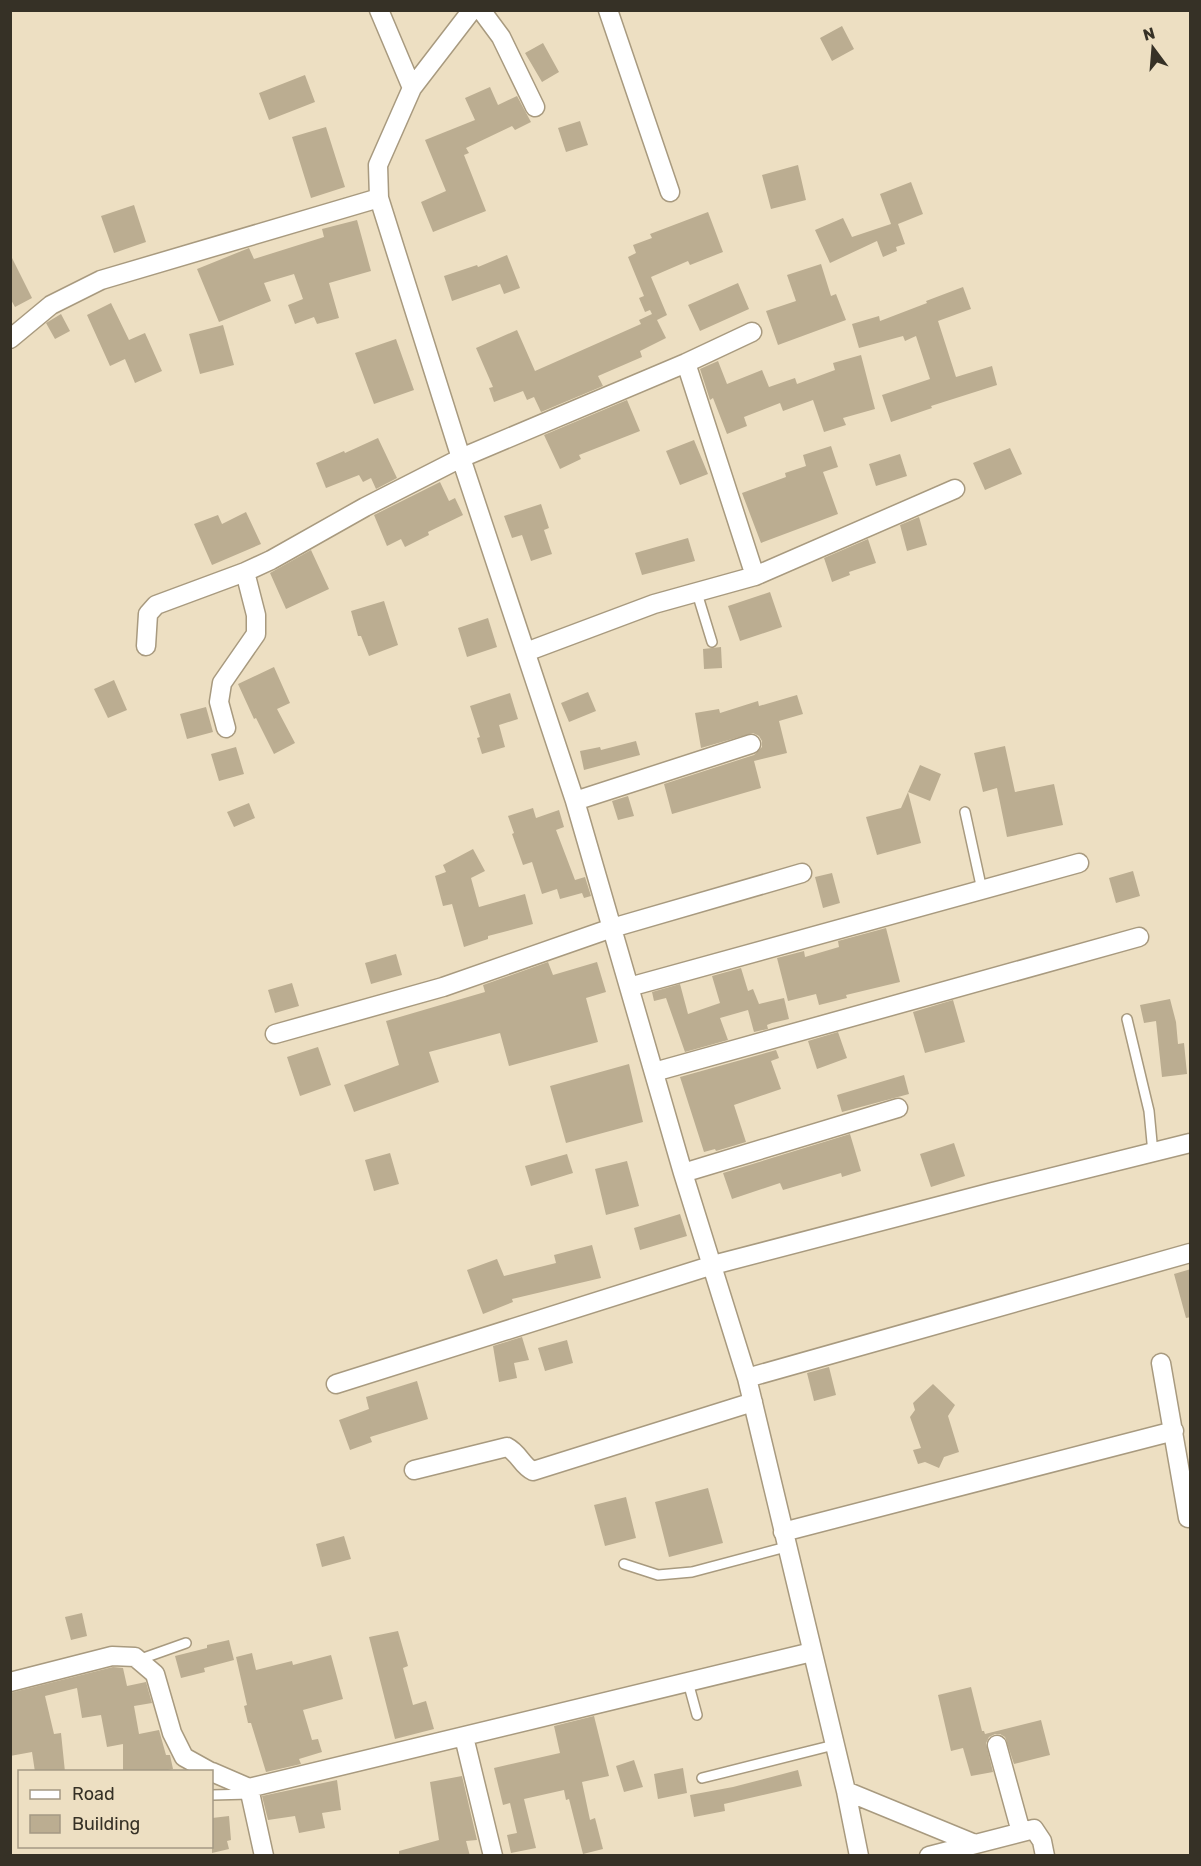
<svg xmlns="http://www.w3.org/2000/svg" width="1201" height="1866" font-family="Rubik,sans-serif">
  <rect width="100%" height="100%" fill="#eddfc2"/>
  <!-- building -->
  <path fill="#bbad91" d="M842,26L854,49L832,61L820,38Z
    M543,43L559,72L542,82L525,53Z
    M305,75L315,102L269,120L259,93Z
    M490,87L498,105L517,96L531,122L515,130L512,126L466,148L469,153L464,155L486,211L433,232L421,202L446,191L425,140L475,120L465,98Z
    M580,121L588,145L566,152L558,128Z
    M326,127L345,187L311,198L292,137Z
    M798,165L806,200L771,209L762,175Z
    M911,182L923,214L898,224L905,244L896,247L897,251L883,257L877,241L830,263L815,230L843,218L852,237L891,224L880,194Z
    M134,205L146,242L114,253L101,216Z
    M708,212L723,252L690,265L688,261L651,277L667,315L657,320L666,338L640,351L642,357L598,376L603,386L541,412L534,397L527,400L523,391L494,402L489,388L493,387L476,348L517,330L535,371L641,324L639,320L652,314L650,310L645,312L639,298L644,296L628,257L636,253L633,245L652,238L650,234Z
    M357,220L371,271L329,283L339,318L317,324L314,317L295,324L288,305L303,299L294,274L264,283L271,301L219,322L197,269L249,248L254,259L324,237L322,229Z
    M10,254L32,298L15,307L10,298Z
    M507,255L520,288L504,294L500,284L452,301L444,276L477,265L478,267Z
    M821,264L831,296L836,294L846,320L778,345L766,311L796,301L787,275Z
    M738,283L749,309L700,331L688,305Z
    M963,287L971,309L938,321L956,377L992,366L997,385L931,406L932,408L891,422L882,395L930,379L916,336L905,341L903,336L859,348L852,324L879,316L880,321L927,303L926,301Z
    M111,303L129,340L145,333L162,371L135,383L125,359L110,366L87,315Z
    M61,314L70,331L55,339L46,323Z
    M223,325L234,365L200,374L189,334Z
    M396,339L414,390L374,404L355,353Z
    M861,355L875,409L843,418L846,425L824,432L813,400L783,411L780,403L744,417L747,426L727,434L713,398L710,400L700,369L718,361L727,384L762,370L769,387L795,378L797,384L835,370L833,363Z
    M627,400L640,431L579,455L581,459L560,469L544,435Z
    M378,438L397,478L376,489L371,478L363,482L359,475L326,488L316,463L344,451L345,453Z
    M694,440L708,474L680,485L666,451Z
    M831,446L838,467L823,472L838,514L761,543L742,493L786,477L785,473L806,466L803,455Z
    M1010,448L1022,474L985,490L973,463Z
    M900,454L907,476L876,486L869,464Z
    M440,482L449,501L455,498L463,515L428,532L429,535L405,547L401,539L387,546L374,515Z
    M541,504L549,528L544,530L552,554L531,561L522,535L512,538L504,516Z
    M246,512L261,544L212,565L194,524L218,515L222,524Z
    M919,517L927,545L907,551L900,525Z
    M688,538L695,561L642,575L635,553Z
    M868,539L876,563L849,572L850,575L832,582L824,558Z
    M311,550L329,589L286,609L270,573Z
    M770,592L782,627L740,641L728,606Z
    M384,601L398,645L369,656L361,636H358L351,611Z
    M488,618L497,647L467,657L458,628Z
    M721,647L722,668L704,669L703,649Z
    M274,667L290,703L277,709L295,743L274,754L256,718L254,719L238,684Z
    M114,680L127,710L108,718L94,689Z
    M588,692L596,711L569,722L561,703Z
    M510,693L518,719L499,725L505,747L482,754L477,738L480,737L470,706Z
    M797,695L803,714L779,721L787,753L754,761L761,788L672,814L664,784L754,755L762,747V741L759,736L753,733L701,748L695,713L719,709L720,713L758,701L759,706Z
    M206,707L213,732L187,739L180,714Z
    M636,741L640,755L584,770L580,751L600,747L601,750Z
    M1005,746L1015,792L1054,784L1063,825L1007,837L997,788L983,792L974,753Z
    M236,747L244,774L219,781L211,754Z
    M920,765L941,774L930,801L908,792Z
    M908,792L921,843L877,855L866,817L901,808Z
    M628,796L634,816L618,820L612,801Z
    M249,803L255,818L234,827L227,812Z
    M533,808L536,818L559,810L564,827L556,830L575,880L585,877L591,896L584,898L582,893L560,899L557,889L542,894L532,862L523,865L512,834L514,833L508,816Z
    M473,849L485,871L471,878L479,907L525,894L533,924L488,936V939L464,947L452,904L443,906L435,876L446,872L443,865Z
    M1133,871L1140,896L1116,903L1109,878Z
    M832,873L840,903L823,908L815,877Z
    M886,928L900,982L846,995L847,998L819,1005L816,994L788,1001L777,958L804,951L805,957L839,947L838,941Z
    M396,954L402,975L371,984L365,963Z
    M548,962L553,975L597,962L606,992L586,998L598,1042L509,1066L500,1033L429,1052L439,1082L354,1112L344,1085L399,1065L386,1021L485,992L483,985Z
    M741,968L748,991L753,989L759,1004L784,998L789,1019L772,1023L767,1025L768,1029L754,1032L748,1010L720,1018L728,1040L685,1052L666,998L654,1001L652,992L680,984L688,1014L720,1003L712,976Z
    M292,983L299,1006L275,1013L268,990Z
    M1170,999L1176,1022L1178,1044L1184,1043L1187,1074L1162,1077L1156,1021L1144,1023L1140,1005Z
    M953,1000L965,1042L925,1053L913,1012Z
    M838,1032L847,1058L817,1069L808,1041Z
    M318,1047L331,1085L300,1096L287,1057Z
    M776,1050L779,1058L771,1061L781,1089L734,1105L746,1142L716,1151L715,1149L704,1152L680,1077Z
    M629,1064L643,1122L566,1143L550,1086Z
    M904,1075L909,1094L842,1112L837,1095Z
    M850,1134L861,1171L842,1177L841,1173L783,1190L780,1183L732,1199L723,1173Z
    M954,1143L965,1176L931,1187L920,1154Z
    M390,1153L399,1184L374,1191L365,1160Z
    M567,1154L573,1173L531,1186L525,1166Z
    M627,1161L639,1206L606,1215L595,1169Z
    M680,1214L687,1236L640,1250L634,1228Z
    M592,1245L601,1278L512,1299L513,1302L483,1314L467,1270L497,1259L504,1276L556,1263L554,1255Z
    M1191,1269V1317L1186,1318L1174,1274Z
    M522,1337L529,1360L514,1363L517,1378L499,1382L493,1346Z
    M567,1340L573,1363L545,1371L538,1348Z
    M829,1367L836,1395L814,1401L807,1373Z
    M417,1381L428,1419L370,1437L372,1442L350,1450L339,1420L369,1409L366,1397Z
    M933,1384L955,1405L948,1416L959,1452L944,1457L939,1468L925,1462L918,1464L913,1450L921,1448L910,1417L915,1410L913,1403Z
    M708,1488L723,1543L669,1557L655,1502Z
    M626,1497L636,1538L605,1546L594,1505Z
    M344,1536L351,1559L322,1567L316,1544Z
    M82,1613L87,1636L71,1640L65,1617Z
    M398,1631L408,1666L403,1668L413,1705L426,1701L434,1729L395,1739L369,1637Z
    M229,1640L234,1660L204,1668L205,1672L181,1678L175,1656L207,1648V1645Z
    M252,1653L256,1670L292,1661L293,1665L331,1655L343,1699L303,1710L312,1740L318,1739L322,1752L299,1759L301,1764L266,1772L251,1723H248L244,1706L247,1705L236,1657Z
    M113,1667L123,1668L127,1686L146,1682L152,1703L134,1706L139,1734L159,1730L166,1755H170L173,1769L158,1772H123V1744L107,1747L101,1715L82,1718L77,1688L45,1696L54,1734L61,1733L65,1772H35L32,1752L10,1756V1693Z
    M971,1687L982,1731H984L985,1734L1041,1720L1050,1755L1014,1764L1005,1737L1000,1734H995L989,1737L986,1743L993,1772L971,1776L963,1748L951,1751L938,1695Z
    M594,1716L609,1776L582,1782L590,1820L595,1818L603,1849L583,1854L569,1799L566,1800L564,1790L524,1799L536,1848L511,1853L507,1835L517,1833L510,1803L503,1805L494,1768L560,1753L554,1726Z
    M634,1760L643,1787L624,1792L616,1766Z
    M683,1768L687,1793L658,1799L654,1774Z
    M798,1770L802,1786L724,1804L725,1811L694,1817L690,1795L733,1787Z
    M462,1776L477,1840L466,1841L470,1856H399V1851L439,1840L430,1782Z
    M337,1780L341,1810L322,1813L325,1828L299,1833L295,1816L268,1820L262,1796Z
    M229,1816L231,1840L227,1841L229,1849L212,1853V1818Z"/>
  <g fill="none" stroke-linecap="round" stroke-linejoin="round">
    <defs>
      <path id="service" d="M697,593L712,642
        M965,812L982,890
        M1127,1019L1149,1111L1153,1153
        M624,1564L658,1575L692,1572L786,1547
        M138,1660L186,1643
        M688,1682L697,1715
        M702,1778L834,1745
        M212,1795L250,1794"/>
      <path id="minor" d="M379,10L412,88
        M472,10L412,88L378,165L379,198L461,458L575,801L683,1173L747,1378L846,1791L859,1856
        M481,10L501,37L535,107
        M608,10L670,192
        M10,339L51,305L101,280L379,198
        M686,363L752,332
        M146,646L148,614L156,605L245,572L271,560L365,507L461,458L686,363L755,576
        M526,652L654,604L755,576L955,489
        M226,728L219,702L222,683L256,634V615L245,572
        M575,801L751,744
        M629,987L1079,863
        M275,1034L443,987L612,928L802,873
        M654,1072L1139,937
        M683,1173L898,1108
        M1161,1363L1188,1518
        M747,1378L1190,1253
        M336,1384L713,1265L993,1192L1190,1143
        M414,1470L507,1447C519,1453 522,1466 533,1471L753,1402
        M783,1532L1174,1431
        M10,1682L112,1656L135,1657L155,1674L172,1733L184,1757L211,1772
        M464,1737L493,1856
        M997,1745L1021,1832
        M212,1772L249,1788L812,1652
        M249,1788L264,1856
        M846,1791L975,1844
        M929,1856L1034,1829L1042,1841L1045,1856"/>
    </defs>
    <!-- service casing -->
    <use href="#service" stroke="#a89a7f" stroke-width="12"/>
    <!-- minor casing -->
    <use href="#minor" stroke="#a89a7f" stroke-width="21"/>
    <!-- service -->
    <use href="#service" stroke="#fff" stroke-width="9"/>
    <!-- minor -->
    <use href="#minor" stroke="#fff" stroke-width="18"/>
  </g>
  <!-- border -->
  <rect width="1201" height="1866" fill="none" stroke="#363126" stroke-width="24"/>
  <!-- legend -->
  <rect x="18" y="1770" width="195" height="78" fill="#eddfc2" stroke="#a49984" stroke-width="1.5"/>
  <rect x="30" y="1790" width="30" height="9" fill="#ffffff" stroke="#a49984" stroke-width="1.5"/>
  <text x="72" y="1800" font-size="18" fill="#363126">Road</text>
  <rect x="30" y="1815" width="30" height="18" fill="#bbad91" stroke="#a49984" stroke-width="1.5"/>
  <text x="72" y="1830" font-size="18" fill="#363126">Building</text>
  <!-- north arrow -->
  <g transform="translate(1153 48) rotate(344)" stroke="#eddfc2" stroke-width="4.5" paint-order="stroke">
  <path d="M0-4.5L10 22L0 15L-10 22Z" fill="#363126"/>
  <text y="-9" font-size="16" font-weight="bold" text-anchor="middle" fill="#363126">N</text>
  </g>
</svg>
